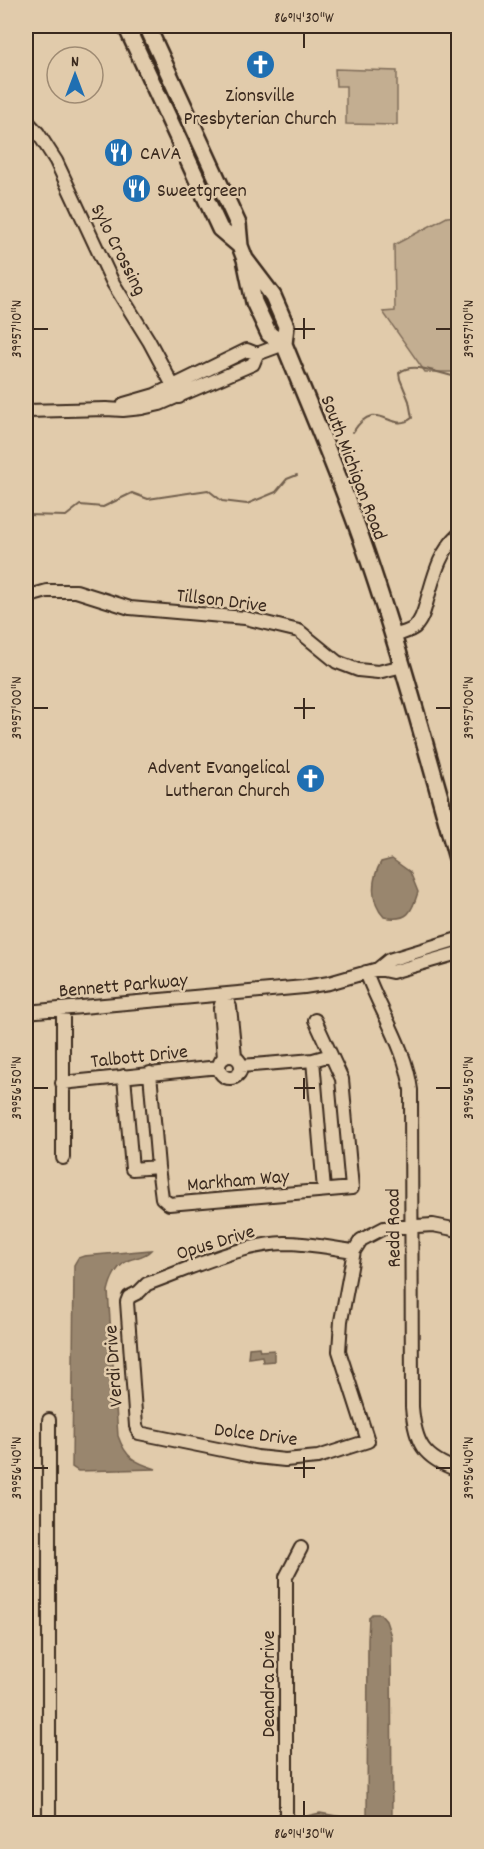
<svg xmlns="http://www.w3.org/2000/svg" width="484" height="1849" font-family="Dekko,sans-serif">
  <rect width="100%" height="100%" fill="#e1cbab"/>
  <filter id="ink" filterUnits="userSpaceOnUse"><feTurbulence type="fractalNoise" baseFrequency=".0167" numOctaves="2"/><feDisplacementMap in="SourceGraphic" scale="12" xChannelSelector="R" yChannelSelector="G"/><feConvolveMatrix kernelMatrix="1 2 1 2 8 2 1 2 1" color-interpolation-filters="sRGB"/></filter>
  <g filter="url(#ink)">
    <!-- green -->
    <path fill="#c3ae91" stroke="#7f6c58" stroke-width="1.5" d="M335,69L397,71V125L346,124V86H336Z
      M458,216V372H425L383,312L395,311L394,245L447,217Z"/>
    <!-- water -->
    <path fill="#99866e" stroke="#73614e" stroke-width="1.5" d="M392,859L410,872L418,892C412,912 408,922 384,917C370,902 371,879 381,862Z
      M151,1250C145,1257 137,1257 129,1260C116,1266 111,1278 108,1291L118,1436C126,1458 134,1462 156,1469L78,1471L72,1467L74,1265L78,1258L84,1256Z
      M259,1347L260,1351L274,1350V1361L263,1362L262,1356L248,1358L249,1348Z
      M372,1614H380L386,1621L391,1636L392,1823H367L368,1640L369,1617Z
      M320,1813L347,1818L350,1823H300V1819L303,1817Z"/>
    <g fill="none" stroke-linecap="round" stroke-linejoin="round">
      <!-- stream -->
      <path stroke="#73614e" stroke-width="2" d="M353,432C377,395 390,435 412,418L409,401L400,379L399,373C414,360 441,375 458,377
        M26,515L66,516L80,505L103,507L132,493L148,499L208,490L222,501L247,504L276,492L287,479L297,475"/>
      <defs>
        <path id="minor" d="M26,120L38,133L56,161L113,283L149,341L179,397
          M124,404L155,395L247,350L257,354L284,344
          M26,411L106,409L123,410L142,408L160,404L253,364L257,354
          M26,597L47,591H76L130,608L245,618L299,631L337,662L358,670L378,672L403,666
          M394,636C401,633 409,632 415,627C423,619 425,607 428,597C435,573 440,552 458,535
          M378,969L392,972L458,953
          M366,972C380,1011 406,1048 411,1090L412,1407C415,1443 423,1458 458,1470
          M224,995L230,1007L235,1056
          M26,1012L304,987L329,983L378,969L389,960L458,939
          M219 1067a11 11 0 1 1 22 0a11 11 0 1 1-22 0Z
          M224,1058L220,1008L224,995
          M313,1060L324,1190
          M241,1066L313,1060L331,1055
          M124,1076L132,1169L158,1167L150,1073
          M62,1083L219,1067
          M63,1158V1009
          M158,1167L162,1198L169,1204L352,1188L342,1079L315,1020
          M354,1251C331,1248 308,1243 285,1243C240,1244 189,1269 147,1284L139,1292L129,1297L127,1302L136,1426L139,1433L257,1457L285,1460L318,1457L368,1441L339,1351L341,1321L354,1251L361,1240L384,1228L433,1225L458,1230
          M49,1824V1420
          M286,1824V1577L301,1548"/>
        <path id="major" d="M126,26L220,229L240,246
          M147,26L238,224L240,246L245,259L254,302L269,334L284,344
          M245,259L273,296L286,326L284,344C312,413 342,481 366,552C401,654 429,758 458,862"/>
      </defs>
      <!-- minor casing -->
      <use href="#minor" stroke="#3b2a1e" stroke-width="16"/>
      <!-- major casing -->
      <use href="#major" stroke="#3b2a1e" stroke-width="20"/>
      <!-- minor -->
      <use href="#minor" stroke="#e1cbab" stroke-width="12"/>
      <!-- major -->
      <use href="#major" stroke="#e1cbab" stroke-width="15"/>
    </g>
  </g>
  <!-- ticks -->
  <path fill="none" stroke="#3b2a1e" stroke-width="2" d="M304,33V48M304,318V339M33,329H48M294,329H315M436,329H451M304,698V719M33,708H48M294,708H315M436,708H451M304,1078V1099M33,1088H48M294,1088H315M436,1088H451M304,1457V1478M33,1468H48M294,1468H315M436,1468H451M304,1801V1816"/>
  <!-- icons -->
  <defs>
    <symbol id="church-disc" viewBox="-11 -11 22 22"><circle r="9.5" fill="#1f6fb2" stroke="#e1cbab"/><path d="M-1.2-6h2.4v3.5h3.3v2.4h-3.3V6h-2.4V-.1h-3.3v-2.4h3.3Z" fill="#fff"/></symbol>
    <symbol id="restaurant-disc" viewBox="-11 -11 22 22"><circle r="9.5" fill="#1f6fb2" stroke="#e1cbab"/><path d="M-5-6h1v4h1v-4h1v4h1v-4h1v5L-1.5 .5V6h-2V.5L-5-1ZM5-6V6H3V1.5H1.5Q1.5-4 5-6Z" fill="#fff"/></symbol>
  </defs>
  <g fill-rule="evenodd">
    <use href="#church-disc" x="244" y="48" width="33" height="33"/>
    <use href="#restaurant-disc" x="102" y="136" width="33" height="33"/>
    <use href="#restaurant-disc" x="120" y="172" width="33" height="33"/>
    <use href="#church-disc" x="294" y="762" width="33" height="33"/>
  </g>
  <g text-anchor="middle" stroke-width="5" stroke-linejoin="round" paint-order="stroke">
    <!-- poi labels -->
    <g font-size="20" fill="#3b2a1e" stroke="#e1cbab" text-anchor="start">
      <text x="260" y="101" text-anchor="middle">Zionsville<tspan x="260" dy="23">Presbyterian Church</tspan></text>
      <text x="140" y="159">CAVA</text>
      <text x="157" y="196">Sweetgreen</text>
      <text x="290" y="773" text-anchor="end">Advent Evangelical<tspan x="290" dy="23">Lutheran Church</tspan></text>
    </g>
    <!-- street labels -->
    <g font-size="20" fill="#3b2a1e" stroke="#e1cbab">
      <text transform="translate(120 249) rotate(63)" y="7">Sylo Crossing</text>
      <text transform="translate(355 467) rotate(69)" y="7">South Michigan Road</text>
      <text transform="translate(222 599) rotate(7)" y="7">Tillson Drive</text>
      <text transform="translate(123 984) rotate(-5)" y="7">Bennett Parkway</text>
      <text transform="translate(139 1055) rotate(-6)" y="7">Talbott Drive</text>
      <text transform="translate(238 1179) rotate(-5)" y="7">Markham Way</text>
      <text transform="translate(392 1228) rotate(-91)" y="7">Redd Road</text>
      <text transform="translate(215 1241) rotate(-17)" y="7">Opus Drive</text>
      <text transform="translate(112 1366) rotate(-94)" y="7">Verdi Drive</text>
      <text transform="translate(256 1433) rotate(7)" y="7">Dolce Drive</text>
      <text transform="translate(267 1684) rotate(-90)" y="7">Deandra Drive</text>
    </g>
  </g>
  <!-- margin -->
  <rect width="484" height="1849" fill="none" stroke="#e1cbab" stroke-width="66"/>
  <!-- north arrow -->
  <g transform="translate(75 75)"><circle r="28" fill="#e1cbab" stroke="#9f8b73" stroke-width="1.5"/>
  <path d="M0-4.5L10 22L0 15L-10 22Z" fill="#1f6fb2"/>
  <text y="-9" font-size="16" font-weight="bold" text-anchor="middle" fill="#3b2a1e">N</text>
  </g>
  <rect x="33" y="33" width="418" height="1783" fill="none" stroke="#3b2a1e" stroke-width="2"/>
  <g font-size="15" text-anchor="middle" fill="#3b2a1e">
    <text x="304" y="22">86°14'30"W</text>
    <text transform="translate(16 329) rotate(-90)" y="5">39°57'10"N</text>
    <text transform="translate(468 329) rotate(-90)" y="5">39°57'10"N</text>
    <text transform="translate(16 708) rotate(-90)" y="5">39°57'00"N</text>
    <text transform="translate(468 708) rotate(-90)" y="5">39°57'00"N</text>
    <text transform="translate(16 1088) rotate(-90)" y="5">39°56'50"N</text>
    <text transform="translate(468 1088) rotate(-90)" y="5">39°56'50"N</text>
    <text transform="translate(16 1468) rotate(-90)" y="5">39°56'40"N</text>
    <text transform="translate(468 1468) rotate(-90)" y="5">39°56'40"N</text>
    <text x="304" y="1838">86°14'30"W</text>
  </g>
</svg>
